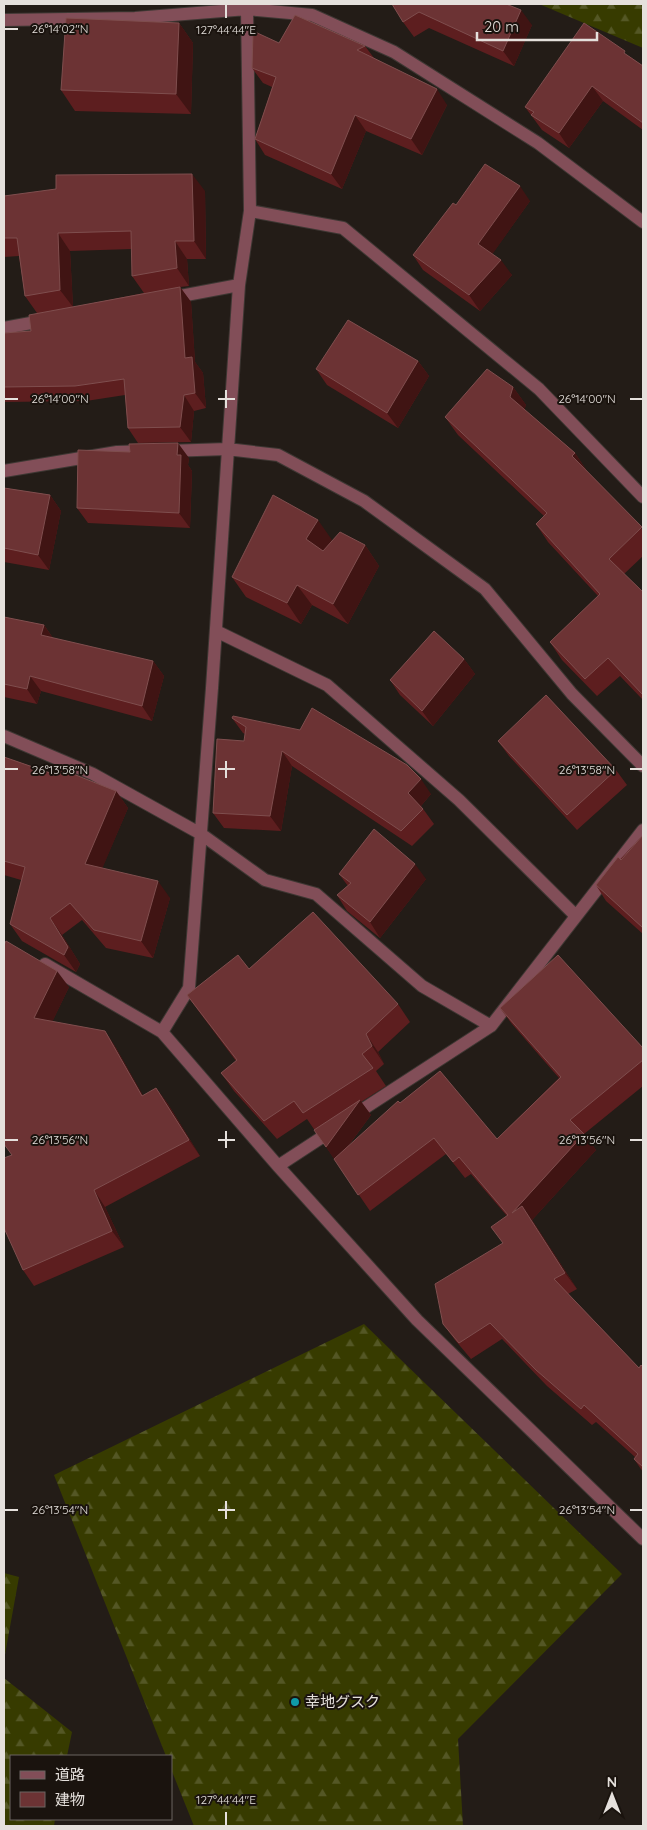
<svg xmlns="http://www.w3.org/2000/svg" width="647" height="1830" font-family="Quicksand,'Noto Sans JP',sans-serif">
  <defs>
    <pattern id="forest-firs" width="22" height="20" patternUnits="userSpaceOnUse" patternTransform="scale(1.25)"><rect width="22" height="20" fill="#373b00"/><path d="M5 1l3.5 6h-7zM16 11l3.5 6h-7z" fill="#545725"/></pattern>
  </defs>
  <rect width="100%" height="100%" fill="#231c17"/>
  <!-- forest -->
  <path fill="url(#forest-firs)" d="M539,4H643V48Z
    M364,1324L622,1574L458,1739L463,1826H194L171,1769V1756H166L54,1475Z
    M4,1573L19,1577L4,1660Z
    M4,1678L72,1732L67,1756H11V1819H55L54,1826H4Z"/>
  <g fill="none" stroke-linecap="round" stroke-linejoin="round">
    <defs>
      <path id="minor" d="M4,20L135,18L247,9L312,15L394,52L538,143L643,222
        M250,211L343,228L539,389L643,497
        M170,298L239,285
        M4,328L47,320
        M167,451L227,449L278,455L364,501L485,589L572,694L643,766
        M4,471L117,452L147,451
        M216,631L327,685L459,800L576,916
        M4,736L93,774L201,834L265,880L316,894L422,986L491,1026
        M45,964L162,1032L278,1166L417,1320L643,1539
        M162,1032L189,988L212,688L239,285L250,211L247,9
        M351,1117L491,1026L643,830
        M278,1166L333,1130"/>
    </defs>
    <!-- minor casing -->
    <use href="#minor" stroke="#3e3733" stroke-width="14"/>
    <!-- minor -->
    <use href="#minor" stroke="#824e58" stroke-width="12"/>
  </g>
  <!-- wall -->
  <path fill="#5d1e1f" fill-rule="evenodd" d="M392,4L532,25L514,66L429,28L414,37L403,22Z
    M179,23L193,43L191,114L75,111L61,90Z
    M279,43L365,46L374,58L447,105L422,155L366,131L342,189L265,155L255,139L272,87L263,83L252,68Z
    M629,56L643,66V130L603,101L569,148L542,130L525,107Z
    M205,191L206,259H187L189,286L180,287L191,302L195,362L203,373L206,408L194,411L191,442L138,443L128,428L125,395L86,401L4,402V333L31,331L37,313L25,296L19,256L4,257V196ZM132,249V276L144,293L73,307L70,251Z
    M530,201L492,254L512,275L480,311L423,270L413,255L456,205Z
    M418,361L429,376L398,428L327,385L316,369Z
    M513,387L526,405L524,409L575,453L587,471L643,530V556L624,574L643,592V700L620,676L597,696L562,660L550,642L598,596L548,542L536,524L544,516L458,435L445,417Z
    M189,458L188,465L192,471L190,528L88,523L77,508Z
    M4,488L50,495L61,511L49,570L4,562Z
    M332,540L330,544L365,545L379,566L348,624L312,605L301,624L246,597L232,577Z
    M4,617L44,625L53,638L153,661L164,676L152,721L41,691L37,704L4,697Z
    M464,659L475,674L433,726L400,695L390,680Z
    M232,718L431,794L421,806L434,824L412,846L292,766L281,831L224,828L213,813L244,741L245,734L243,733Z
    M498,741L616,770L627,785L577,830L509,756Z
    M4,757L56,775L116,791L128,808L102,868L170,898L153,958L106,948L82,920L62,935L80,964L76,972L22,941L10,924L21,880L4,875Z
    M643,835V934L606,901L596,885Z
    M339,874L426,879L380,938L347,911L337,895L348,886Z
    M4,945L69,987L52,1022L105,1031L116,1048L143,1096L156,1088L168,1104L200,1156L105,1207L124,1247L34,1286L23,1270L12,1155Z
    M249,969L398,1004L410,1022L378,1052L384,1064L376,1071L386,1086L361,1102L371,1115L346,1149L400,1103L497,1139L559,1078L512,1024L500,1008L643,1048V1086L584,1134L596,1150L532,1220L577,1289L568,1294L639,1368L643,1367V1472L634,1459L635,1457L596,1422L592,1425L547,1386L502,1339L471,1359L455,1340L443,1324L503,1244L507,1216L471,1174L465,1178L446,1154L370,1211L307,1119L277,1139L234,1091L221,1073L236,1061L200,1013L187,995Z"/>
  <!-- shaded-wall -->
  <path fill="#401413" d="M521,10L532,25L514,66L503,51Z
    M179,23L193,43L191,114L176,94Z
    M592,86L603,101L569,148L559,133Z
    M437,89L447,105L422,155L411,139Z
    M355,115L366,131L342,189L331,174Z
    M192,174L205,191L206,259L194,241Z
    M520,186L530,201L489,259L478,244Z
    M58,233L70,251L73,307L60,290Z
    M175,241L187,259L189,286L177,268Z
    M501,260L512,275L480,311L469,295Z
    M180,287L191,302L195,362L203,373L206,408L195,393L185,358Z
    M418,361L429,376L398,428L387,413Z
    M513,387L526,405L523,415L510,397Z
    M184,395L194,411L191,442L180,427Z
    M178,443L189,458L188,465L192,471L190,528L179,513L177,455Z
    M575,453L587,471L585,474L572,456Z
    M50,495L61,511L49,570L38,555Z
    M318,520L332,540L321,559L306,539Z
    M365,545L379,566L348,624L333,604Z
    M297,585L312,605L301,624L287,603Z
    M44,625L54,640L41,635Z
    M464,659L475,674L433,726L422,711Z
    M153,661L164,676L152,721L142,706Z
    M30,676L41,691L37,704L27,689Z
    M282,751L292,766L281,831L270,816Z
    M421,779L431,794L419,808L408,793Z
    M116,791L128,808L97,881L85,864Z
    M415,864L426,879L380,938L370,922Z
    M158,881L170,898L153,958L141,941Z
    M50,918L62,935L80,964L76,972L64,955Z
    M57,971L69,987L46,1035L34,1018Z
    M105,1031L116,1048L153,1113L142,1096Z
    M366,1034L378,1052L384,1064L372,1046Z
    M156,1088L168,1104L200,1156L189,1140Z
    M360,1100L371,1115L336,1162L326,1147Z
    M584,1134L596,1150L532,1220L577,1289L565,1273L512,1213Z
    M94,1190L105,1207L124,1247L112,1231Z"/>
  <!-- building -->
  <path fill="#6c3334" stroke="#7f4e4e" d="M392,4H506L521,10L503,51L419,12L403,22Z
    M295,15L365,46L357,50L437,89L411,139L355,115L331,174L255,139L276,77L252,68L253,31L279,43Z
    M66,18L179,23L176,94L61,90Z
    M584,23L625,51L624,53L643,66V123L592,86L559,133L531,115L534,112L525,107Z
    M485,164L520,186L478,244L501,260L469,295L413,255L453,203L456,205Z
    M192,174L194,241H175L177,268L132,276L131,231L58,233L60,290L25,296L17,238H4V196L56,189V175Z
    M180,287L185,358L192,357L195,393L184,395L180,427L128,428L124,379L75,386L4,387V333L31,331L29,315Z
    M348,320L418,361L387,413L316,369Z
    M487,369L513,387L510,397L575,453L572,456L642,527L609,559L643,592V695L608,658L585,679L550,642L600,594L536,524L547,513L445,417Z
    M178,443L177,455H181L179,513L77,508L78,450L130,452L129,444Z
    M4,488L50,495L38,555L4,548Z
    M273,495L318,520L306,539L323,551L340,532L365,545L333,604L297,585L287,603L232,577Z
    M4,617L44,625L41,635L153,661L142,706L30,676L27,689L4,684Z
    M434,631L464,659L422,711L390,680Z
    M546,695L616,770L567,815L498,741Z
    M312,708L407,765L421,779L408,793L423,809L401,831L282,751L270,816L213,813L217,739L244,741L246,727L232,718L233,716L300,730Z
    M4,757L56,775L58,768L116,791L85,864L158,881L141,941L94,930L70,903L50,918L68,947L64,955L10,924L25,867L4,861Z
    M374,829L415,864L370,922L337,895L351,883L339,874Z
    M643,835V928L596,885L618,857L621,860Z
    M313,912L398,1004L366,1034L372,1046L362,1054L373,1068L303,1113L294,1101L264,1121L221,1073L237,1060L187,995L238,955L249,969Z
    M6,941L57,971L34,1018L105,1031L142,1096L156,1088L189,1140L94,1190L112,1231L23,1270L4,1228V1158L12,1155L4,1144V945Z
    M558,955L643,1048V1060L570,1120L584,1134L512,1213L522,1206L565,1273L554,1279L639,1368L641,1365L643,1367V1467L634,1459L638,1454L584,1405L581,1409L536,1370L490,1323L459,1343L443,1324L435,1284L503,1243L491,1227L508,1215L459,1157L453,1162L434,1138L358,1195L334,1159L398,1101L400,1103L440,1071L497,1139L561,1077L500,1008Z
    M360,1100L326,1147L314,1130Z"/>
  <!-- ticks -->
  <path fill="none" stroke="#e5e0dc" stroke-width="2" d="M226,5V18M5,29H18M226,390V408M5,399H18M218,399H235M630,399H642M226,761V778M5,769H18M218,769H235M630,769H642M226,1131V1148M5,1140H18M218,1140H235M630,1140H642M226,1501V1519M5,1510H18M218,1510H235M630,1510H642M226,1812V1825"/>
  <!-- markers -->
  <circle fill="#0f9aa8" stroke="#1a130e" stroke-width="2" cx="295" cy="1702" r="5"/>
  <g text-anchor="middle" stroke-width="4" stroke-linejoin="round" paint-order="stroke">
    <!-- poi labels -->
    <g font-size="15" fill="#e5e0dc" stroke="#1a130e" text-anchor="start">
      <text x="305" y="1707">幸地グスク</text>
    </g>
  </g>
  <g font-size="12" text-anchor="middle" fill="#e5e0dc" stroke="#1a130e" stroke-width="4" stroke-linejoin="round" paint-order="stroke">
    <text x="60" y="33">26°14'02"N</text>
    <text x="226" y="34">127°44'44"E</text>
    <text x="60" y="403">26°14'00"N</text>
    <text x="587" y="403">26°14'00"N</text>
    <text x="60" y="774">26°13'58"N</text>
    <text x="587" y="774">26°13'58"N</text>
    <text x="60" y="1144">26°13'56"N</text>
    <text x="587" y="1144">26°13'56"N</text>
    <text x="60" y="1514">26°13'54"N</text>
    <text x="587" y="1514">26°13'54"N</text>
    <text x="226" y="1804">127°44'44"E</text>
  </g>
  <!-- border -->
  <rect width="647" height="1830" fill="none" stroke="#e5e0dc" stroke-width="10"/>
  <!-- legend -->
  <rect x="10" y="1755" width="162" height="65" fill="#1a130e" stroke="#6b6560"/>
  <rect x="20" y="1771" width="25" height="8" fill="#824e58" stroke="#6b6560"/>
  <text x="55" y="1780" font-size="15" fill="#e5e0dc">道路</text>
  <rect x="20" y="1792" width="25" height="15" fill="#6c3334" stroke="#6b6560"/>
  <text x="55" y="1805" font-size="15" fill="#e5e0dc">建物</text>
  <!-- north arrow -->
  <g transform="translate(612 1795)" stroke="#1a130e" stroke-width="4" paint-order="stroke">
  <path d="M0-4L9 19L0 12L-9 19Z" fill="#e5e0dc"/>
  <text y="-8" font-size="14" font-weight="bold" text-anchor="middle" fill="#e5e0dc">N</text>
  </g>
  <!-- scale -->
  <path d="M477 32v8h120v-8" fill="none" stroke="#e5e0dc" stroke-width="2.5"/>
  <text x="484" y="32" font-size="15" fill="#e5e0dc" stroke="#1a130e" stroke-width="4" paint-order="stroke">20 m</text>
</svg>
